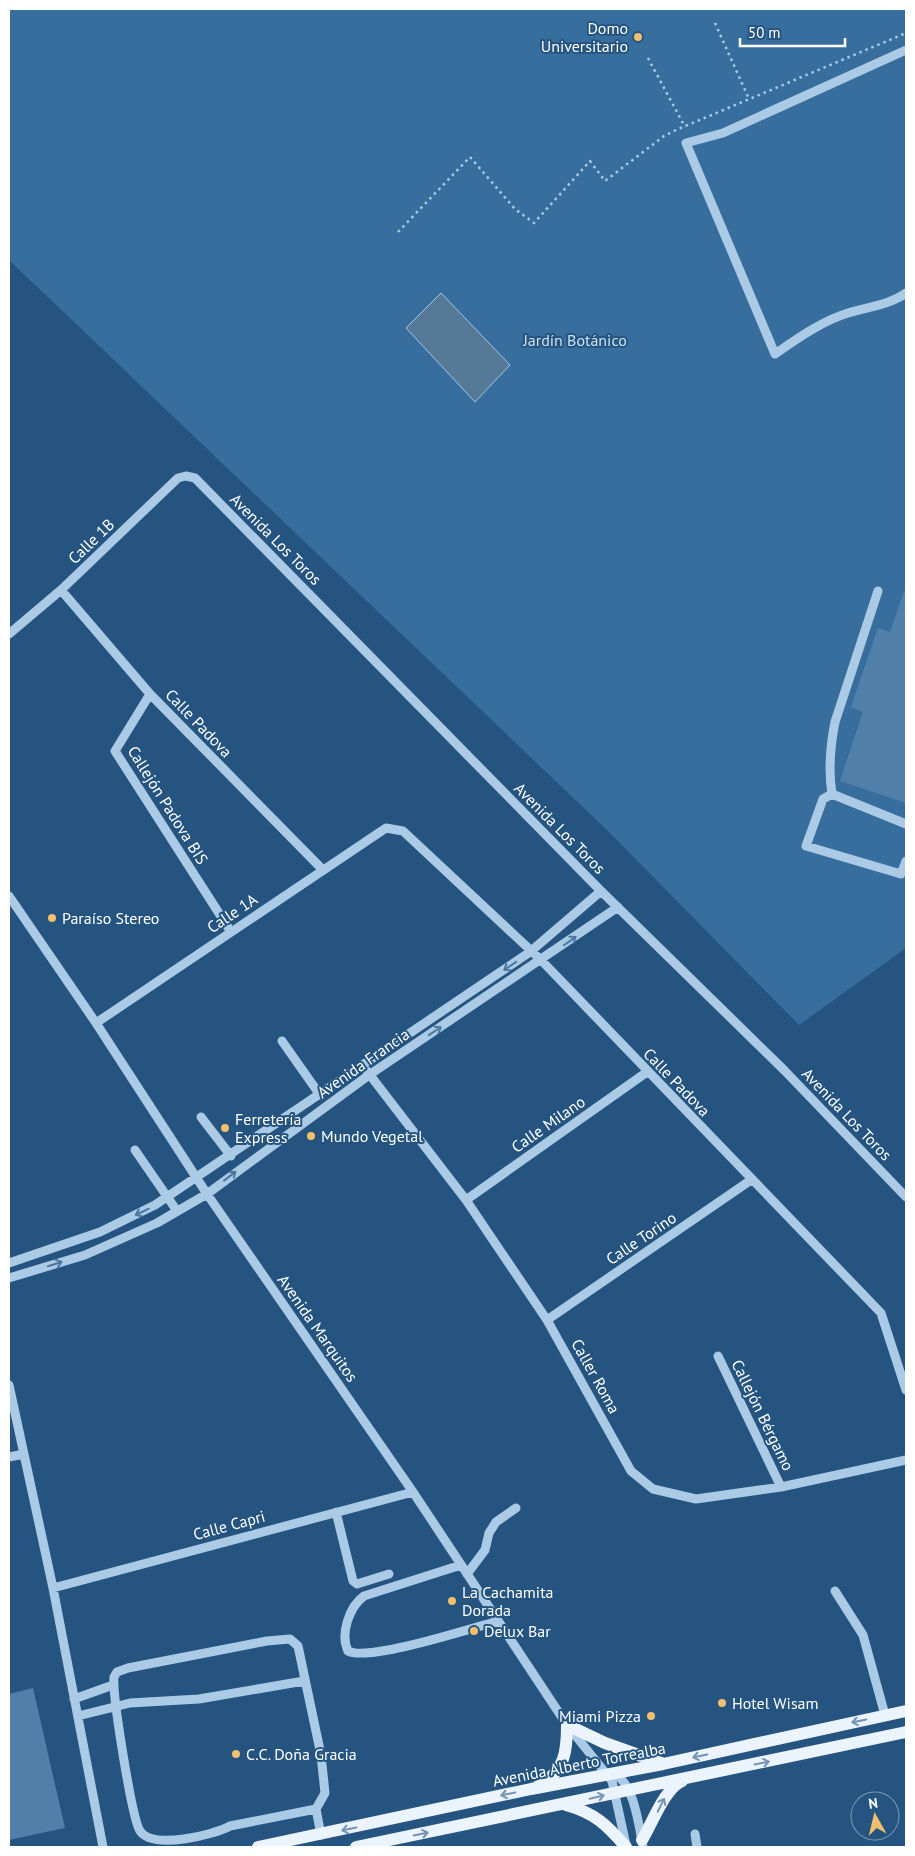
<svg xmlns="http://www.w3.org/2000/svg" width="915" height="1856" font-family="'PT Sans',sans-serif">
  <rect width="100%" height="100%" fill="#24547f"/>
  <!-- green -->
  <path fill="#386e9d" d="M9,9H906V948L799,1025L608,831L9,260Z"/>
  <!-- water -->
  <path fill="#577998" stroke="#9ec6e7" d="M441,293L510,365L475,402L406,328Z"/>
  <!-- building -->
  <path fill="#5080aa" d="M904,591H906V803L840,781L863,712L851,707L878,628L890,632Z
    M33,1688L65,1828L9,1840V1694Z"/>
  <g fill="none" stroke-linecap="round" stroke-linejoin="round">
    <!-- path -->
    <path stroke="#aacae6" stroke-width="2.5" stroke-dasharray="2.5 4" stroke-linecap="butt" d="M715,23L749,99
      M648,58L685,127
      M398,232L470,157L515,209L534,223L590,161L605,181L664,136L676,130L906,33"/>
    <!-- minor -->
    <path stroke="#aacae6" stroke-width="9" d="M906,50L723,133L686,143L775,354C798,338 822,321 848,313C868,307 889,305 906,293
      M61,590L150,694L323,870
      M878,591L835,722C830,747 828,769 832,794L906,824
      M9,634L61,590L178,478L186,476L195,478L601,891L784,1070L906,1197
      M150,694L115,751L231,932
      M832,794L823,799L806,846L901,874L906,861
      M9,896L96,1023L207,1194L413,1492L567,1725L612,1781L626,1845
      M96,1023L386,828L403,831L541,960L881,1313L906,1390
      M282,1041L320,1095
      M363,1066L466,1200L547,1320L631,1471L653,1489L696,1499L781,1487L906,1460
      M201,1117L231,1156
      M135,1150L177,1211
      M466,1200L647,1072
      M9,1263L100,1232L155,1205L530,952L601,891
      M9,1278L85,1255L157,1223L207,1194L369,1075L618,907
      M547,1320L751,1180
      M718,1356L781,1487
      M9,1385L53,1588L103,1847
      M9,1457L24,1454
      M336,1512L353,1581L357,1584L389,1574
      M461,1565L364,1596C349,1607 340,1634 348,1651C368,1662 472,1628 498,1621
      M467,1574L485,1550L489,1533L496,1522L516,1508
      M53,1588L413,1492
      M835,1591L863,1635L885,1715
      M74,1699L113,1685
      M78,1716L130,1703L199,1699L304,1681
      M613,1773C634,1782 639,1826 643,1847
      M316,1809L230,1826C214,1835 153,1850 140,1831C132,1819 112,1694 114,1677L117,1672L128,1668L267,1641L290,1639L298,1646L321,1755L325,1793L316,1809L321,1835
      M695,1834L697,1847"/>
    <!-- major -->
    <path stroke="#ebf3fd" stroke-width="12" d="M539,1785C565,1771 567,1752 567,1725L605,1743L661,1763
      M566,1805C595,1813 607,1825 626,1847
      M642,1840C652,1824 664,1789 682,1781
      M258,1847L531,1789L663,1764L906,1711
      M356,1847L906,1732"/>
  </g>
  <!-- one-way arrows -->
  <defs><path id="oneway-shaft" d="M-6 0H5M1.5-3L5.5 0L1.5 3" fill="none" stroke-width="1.6" stroke-linecap="round" stroke-linejoin="round" transform="scale(1.25)"/></defs>
  <g stroke="#4c779e">
    <use href="#oneway-shaft" transform="translate(570 941) rotate(-35)"/>
    <use href="#oneway-shaft" transform="translate(510 966) rotate(146)"/>
    <use href="#oneway-shaft" transform="translate(435 1031) rotate(-34)"/>
    <use href="#oneway-shaft" transform="translate(230 1176) rotate(-38)"/>
    <use href="#oneway-shaft" transform="translate(142 1212) rotate(154)"/>
    <use href="#oneway-shaft" transform="translate(55 1264) rotate(-17)"/>
  </g>
  <g stroke="#7494b1">
    <use href="#oneway-shaft" transform="translate(859 1721) rotate(168)"/>
    <use href="#oneway-shaft" transform="translate(700 1756) rotate(168)"/>
    <use href="#oneway-shaft" transform="translate(762 1763) rotate(-12)"/>
    <use href="#oneway-shaft" transform="translate(508 1794) rotate(168)"/>
    <use href="#oneway-shaft" transform="translate(597 1797) rotate(-13)"/>
    <use href="#oneway-shaft" transform="translate(661 1805) rotate(-64)"/>
    <use href="#oneway-shaft" transform="translate(349 1829) rotate(169)"/>
    <use href="#oneway-shaft" transform="translate(421 1834) rotate(-12)"/>
  </g>
  <!-- markers -->
  <g fill="#f1bf6d" stroke="#24547f" stroke-width="2">
    <circle cx="638" cy="37" r="5"/>
    <circle cx="52" cy="918" r="5"/>
    <circle cx="225" cy="1128" r="5"/>
    <circle cx="311" cy="1136" r="5"/>
    <circle cx="452" cy="1601" r="5"/>
    <circle cx="474" cy="1631" r="5"/>
    <circle cx="722" cy="1703" r="5"/>
    <circle cx="651" cy="1716" r="5"/>
    <circle cx="236" cy="1754" r="5"/>
  </g>
  <g text-anchor="middle" stroke-width="4" stroke-linejoin="round" paint-order="stroke">
    <!-- poi labels -->
    <g font-size="16" fill="#fff" stroke="#24547f" text-anchor="start">
      <text x="628" y="34" text-anchor="end">Domo<tspan x="628" dy="18">Universitario</tspan></text>
      <text x="62" y="924">Paraíso Stereo</text>
      <text x="235" y="1125">Ferretería<tspan x="235" dy="18">Express</tspan></text>
      <text x="321" y="1142">Mundo Vegetal</text>
      <text x="462" y="1598">La Cachamita<tspan x="462" dy="18">Dorada</tspan></text>
      <text x="484" y="1637">Delux Bar</text>
      <text x="732" y="1709">Hotel Wisam</text>
      <text x="641" y="1722" text-anchor="end">Miami Pizza</text>
      <text x="246" y="1760">C.C. Doña Gracia</text>
    </g>
    <!-- park labels -->
    <g font-size="16" fill="#cde3f5" stroke="#24547f">
      <text x="575" y="346">Jardín Botánico</text>
    </g>
    <!-- street labels -->
    <g font-size="16" fill="#fff" stroke="#24547f">
      <text transform="translate(276 539) rotate(45)" y="6">Avenida Los Toros</text>
      <text transform="translate(91 541) rotate(-44)" y="6">Calle 1B</text>
      <text transform="translate(199 723) rotate(46)" y="6">Calle Padova</text>
      <text transform="translate(168 805) rotate(58)" y="6">Callejón Padova BIS</text>
      <text transform="translate(560 828) rotate(45)" y="6">Avenida Los Toros</text>
      <text transform="translate(232 913) rotate(-34)" y="6">Calle 1A</text>
      <text transform="translate(363 1063) rotate(-35)" y="6">Avenida Francia</text>
      <text transform="translate(677 1082) rotate(46)" y="6">Calle Padova</text>
      <text transform="translate(847 1114) rotate(46)" y="6">Avenida Los Toros</text>
      <text transform="translate(548 1124) rotate(-35)" y="6">Calle Milano</text>
      <text transform="translate(641 1238) rotate(-34)" y="6">Calle Torino</text>
      <text transform="translate(318 1328) rotate(55)" y="6">Avenida Marquitos</text>
      <text transform="translate(596 1376) rotate(61)" y="6">Caller Roma</text>
      <text transform="translate(763 1415) rotate(64)" y="6">Callejón Bérgamo</text>
      <text transform="translate(229 1525) rotate(-15)" y="6">Calle Capri</text>
      <text transform="translate(579 1764) rotate(-11)" y="6">Avenida Alberto Torrealba</text>
    </g>
  </g>
  <!-- border -->
  <rect width="915" height="1856" fill="none" stroke="#ffffff" stroke-width="20"/>
  <!-- north arrow -->
  <g transform="translate(875 1816) rotate(352)"><circle r="24" fill="#24547f" stroke="#7c98b2"/>
  <path d="M0-4L9 19L0 12L-9 19Z" fill="#f1bf6d"/>
  <text y="-8" font-size="14" font-weight="bold" text-anchor="middle" fill="#ffffff">N</text>
  </g>
  <!-- scale -->
  <path d="M740 38v8h105v-8" fill="none" stroke="#ffffff" stroke-width="2.5"/>
  <text x="748" y="38" font-size="15" fill="#ffffff" stroke="#24547f" stroke-width="4" paint-order="stroke">50 m</text>
</svg>
